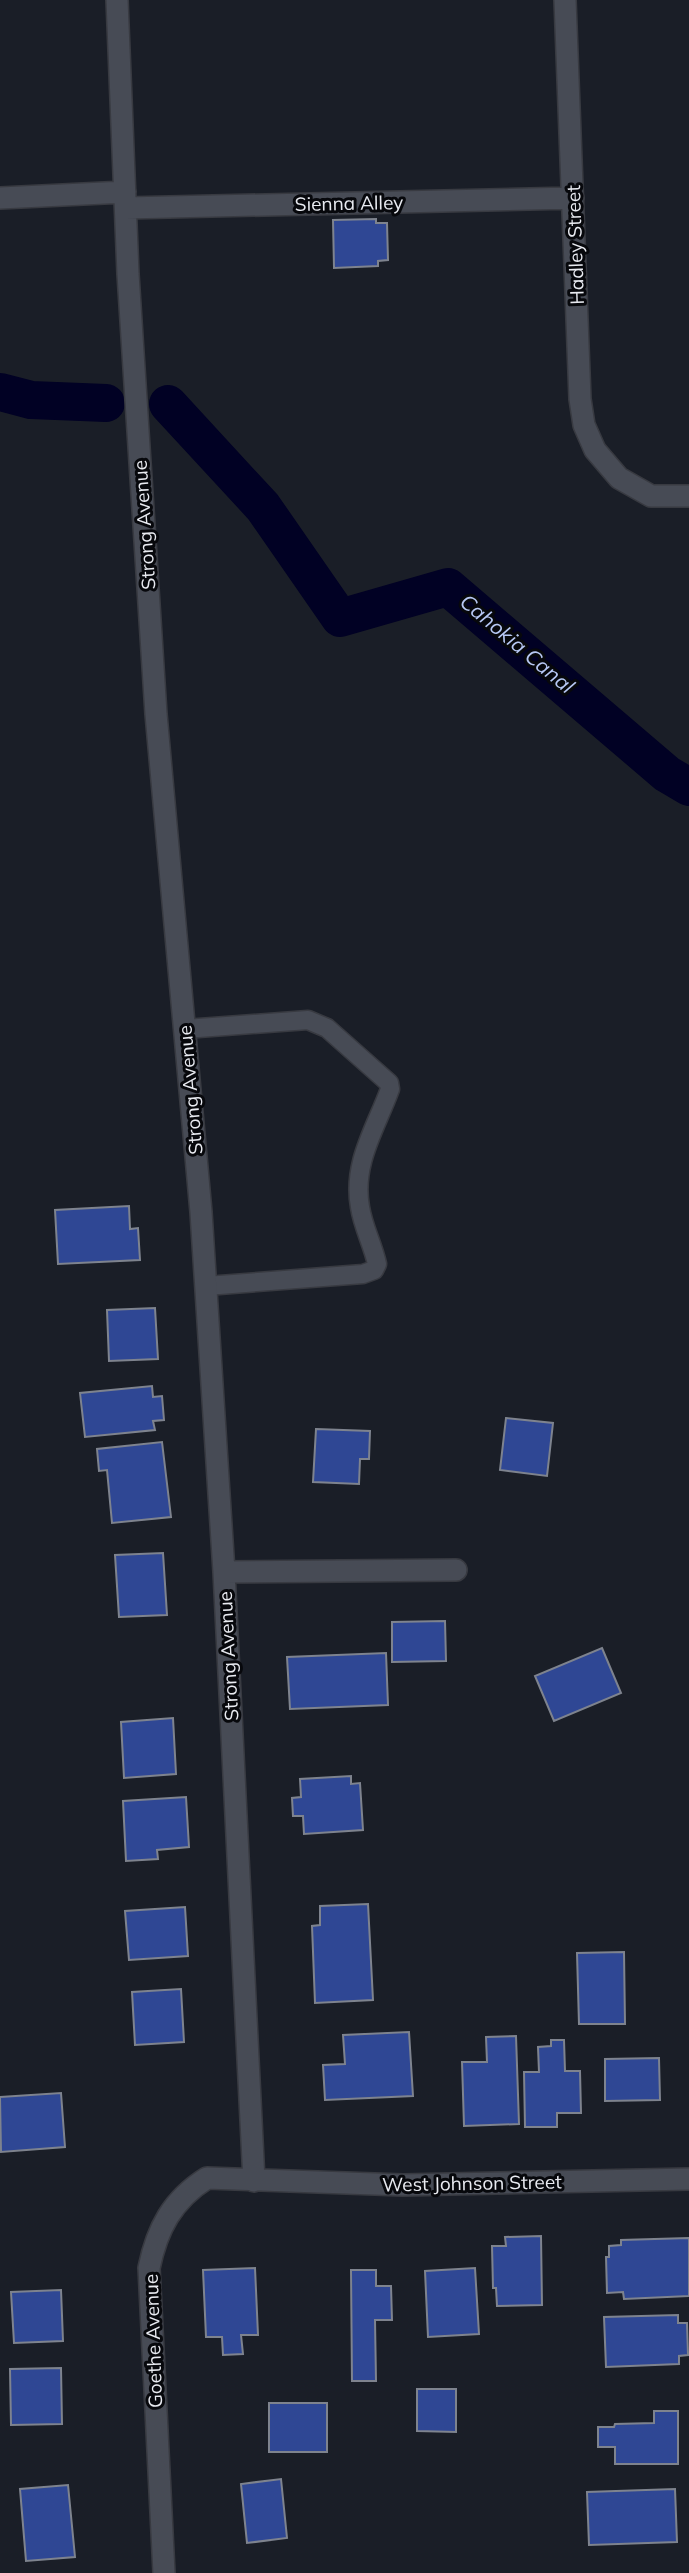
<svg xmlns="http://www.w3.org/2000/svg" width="689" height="2573" font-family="Mulish,sans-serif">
  <rect width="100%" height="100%" fill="#1a1e27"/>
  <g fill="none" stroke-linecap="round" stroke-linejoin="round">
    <!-- canal -->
    <path stroke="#010124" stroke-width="38" d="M0,392L31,400L106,403
      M168,404L263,507L340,618L448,587L667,774L689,787"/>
  </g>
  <!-- building -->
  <path fill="#2f4794" stroke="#7e838e" stroke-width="2" d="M376,219V223H387L388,260L378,261V266L334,268L333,220Z
    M129,1206L130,1229L138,1228L140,1260L58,1264L55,1210Z
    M155,1308L158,1359L109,1361L107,1310Z
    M152,1386L153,1397L162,1396L164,1420L153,1421L155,1430L85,1437L80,1393Z
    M506,1418L553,1423L547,1476L500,1470Z
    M316,1429L370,1431L369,1459H360L359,1484L313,1482Z
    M162,1442L171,1517L112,1523L107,1470L99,1471L97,1449Z
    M163,1553L167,1615L119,1617L115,1555Z
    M445,1621L446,1661L392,1662V1622Z
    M602,1648L621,1693L554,1721L535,1676Z
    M386,1653L388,1705L290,1709L287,1657Z
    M173,1718L176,1774L124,1778L121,1722Z
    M351,1776V1784L360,1783L363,1830L304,1834L303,1816H293L292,1798L301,1797L300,1779Z
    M186,1797L189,1847L157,1850L158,1859L126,1861L123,1801Z
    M368,1904L373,2000L315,2003L312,1926L320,1925V1906Z
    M185,1907L188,1956L129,1960L125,1911Z
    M624,1952L625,2024H579L577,1953Z
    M181,1989L184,2042L135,2045L132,1992Z
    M409,2032L413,2096L325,2100L323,2065L345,2064L343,2035Z
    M516,2036L519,2124L464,2126L462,2062H487L486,2037Z
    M551,2040H564L565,2071H580L581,2113H557V2127H525L524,2072H539L538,2047L551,2046Z
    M659,2058L660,2100L605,2101V2059Z
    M61,2093L65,2147L1,2152L0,2097Z
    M541,2236L542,2305L497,2306L496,2288H493L492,2246H506L505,2237Z
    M689,2238V2296L624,2299L623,2292L607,2293L606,2257H609V2246L621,2245V2240Z
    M255,2268L258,2335H241L243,2354L223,2355L222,2337H206L203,2270Z
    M475,2268L479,2334L428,2337L425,2271Z
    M351,2270H376V2286H391L392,2320H375L376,2381H352Z
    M61,2290L63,2341L14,2343L11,2292Z
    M678,2315V2323H687L688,2355L679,2356V2364L606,2367L604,2317Z
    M61,2368L62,2424L11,2425L10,2369Z
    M417,2389H456V2432L417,2431Z
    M269,2403H327V2452H269Z
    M654,2411H678V2464H615V2447H598V2427H614L615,2424L654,2423Z
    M281,2479L287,2538L247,2543L241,2484Z
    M68,2485L75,2557L26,2561L20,2489Z
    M675,2489L677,2542L589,2545L587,2492Z"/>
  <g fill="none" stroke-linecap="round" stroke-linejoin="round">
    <defs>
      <path id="lane" d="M185,1029L308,1020L327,1028L389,1083L390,1089C376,1128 352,1163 360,1207C363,1227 373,1245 377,1264L374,1270L363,1274L206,1286"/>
      <path id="street" d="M117,0L128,274L156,714L201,1212L224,1572L254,2181
        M565,0L580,399L584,425L595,450L619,478L651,496H689
        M0,198L125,192
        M126,208L573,198
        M224,1572L456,1570
        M164,2573L149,2268C157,2229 172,2200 207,2178L403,2185L689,2179"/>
    </defs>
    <!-- lane casing -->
    <use href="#lane" stroke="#383a41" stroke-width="21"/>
    <!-- street casing -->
    <use href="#street" stroke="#383a41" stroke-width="24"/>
    <!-- lane -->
    <use href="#lane" stroke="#474b55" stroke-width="18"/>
    <!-- street -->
    <use href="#street" stroke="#474b55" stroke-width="21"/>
  </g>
  <g text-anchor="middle" stroke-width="6" stroke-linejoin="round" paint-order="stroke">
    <!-- street labels -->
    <g font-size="19" fill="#e9ebf1" stroke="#07080c">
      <text transform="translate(349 203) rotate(-1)" y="7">Sienna Alley</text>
      <text transform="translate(575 245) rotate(-92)" y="7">Hadley Street</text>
      <text transform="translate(144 525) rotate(-94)" y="7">Strong Avenue</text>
      <text transform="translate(190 1090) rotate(-95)" y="7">Strong Avenue</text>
      <text transform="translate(228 1656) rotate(-93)" y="7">Strong Avenue</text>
      <text transform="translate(472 2183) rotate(-1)" y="7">West Johnson Street</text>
      <text transform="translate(153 2341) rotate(-92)" y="7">Goethe Avenue</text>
    </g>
    <!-- water labels -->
    <g font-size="21" font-style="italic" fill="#b7c8f4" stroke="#07080c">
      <text transform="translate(517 644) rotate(40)" y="7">Cahokia Canal</text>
    </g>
  </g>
</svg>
